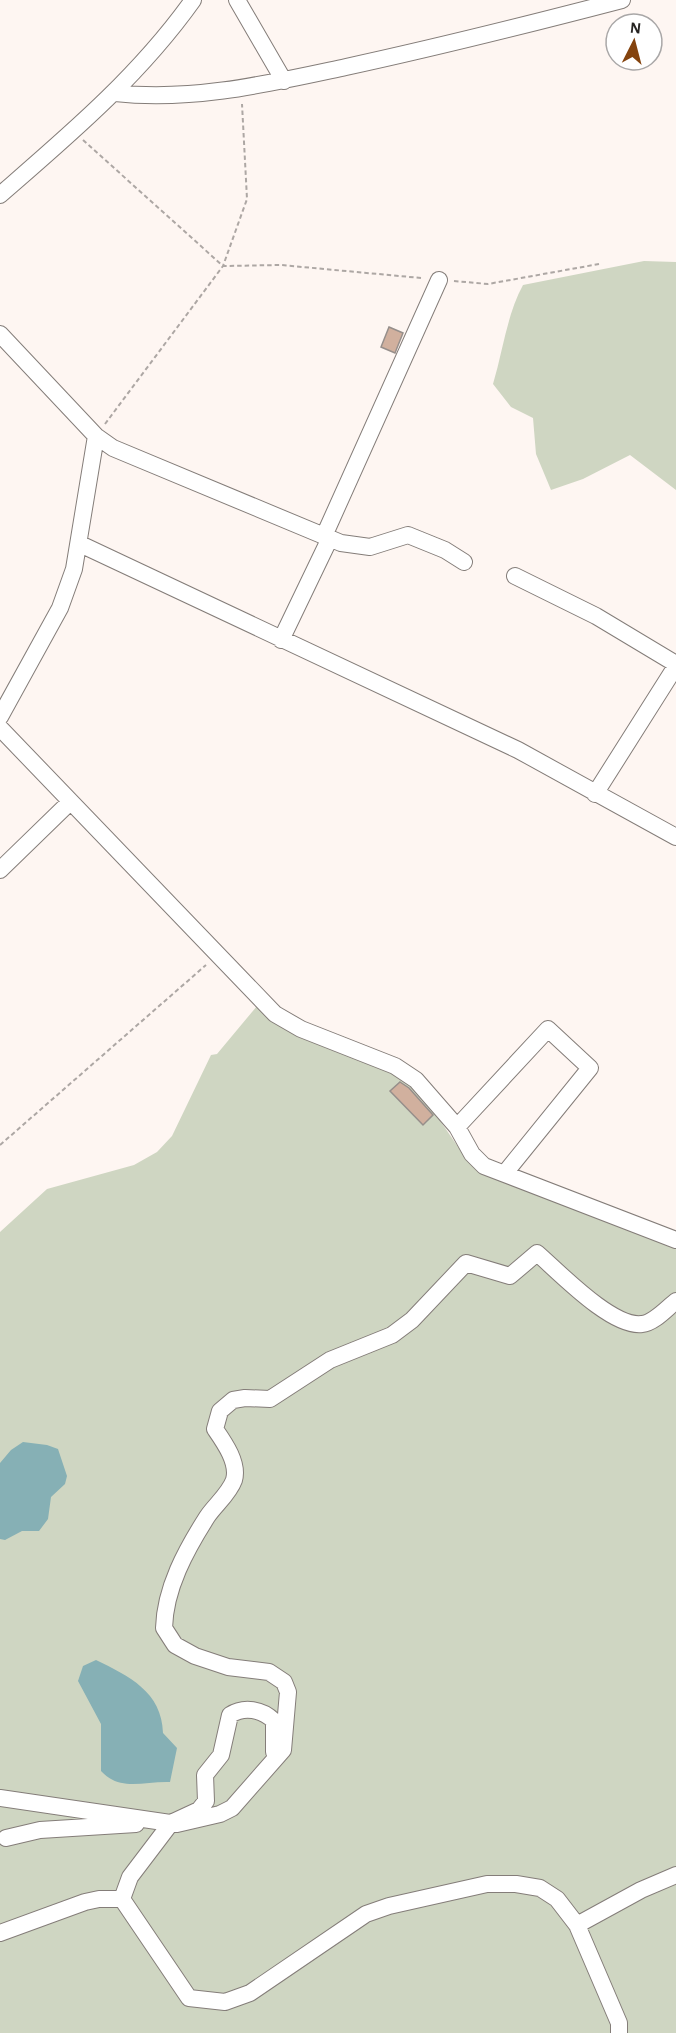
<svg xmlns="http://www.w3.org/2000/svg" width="676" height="2033" font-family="'Alegreya Sans',sans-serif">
  <rect width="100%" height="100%" fill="#fef6f2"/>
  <!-- green -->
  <path fill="#cfd6c2" d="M644,261L676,262V490L630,455L583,479L551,490L536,454L533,418L511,407L493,384C503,351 507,314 523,285Z
    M257,1006L370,1054L419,1090L465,1157L676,1246V2033H0V1232L47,1189L134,1165L157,1152L172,1136L211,1055L217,1054Z"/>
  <!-- water -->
  <path fill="#86b0b5" d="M23,1442L47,1445L58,1449L67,1476L65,1484L51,1497L48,1519L39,1531H22L5,1540L0,1539V1463L11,1450Z
    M96,1660C129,1676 162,1692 163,1733L177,1748L170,1782C144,1781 120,1792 101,1771V1724L78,1681L83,1666Z"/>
  <!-- building -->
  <path fill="#d1b09e" stroke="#968f8b" stroke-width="1.5" d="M389,327L403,333L395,353L381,347Z
    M400,1082L409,1088L433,1115L423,1125L390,1091Z"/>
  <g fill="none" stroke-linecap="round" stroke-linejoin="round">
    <defs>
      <path id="minor" d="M237,0L284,81
        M115,93C192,102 271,83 346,67C438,47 530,24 622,0
        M0,195C69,135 139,76 193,0
        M0,334L96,436L113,448L341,543L370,547L408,535L445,550L464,562
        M324,536L439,280
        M80,544L518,750L676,837
        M515,576L596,616L676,664
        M281,640L330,538
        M0,717L60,608L74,569L96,436
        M0,728L275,1014L301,1029L395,1066L416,1080L457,1127L472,1154L484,1166L676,1240
        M595,794L676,666
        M0,870L70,802
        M457,1127L548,1029L590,1068L505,1173
        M0,1798L177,1824L220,1814L232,1808L283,1750L288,1692L284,1682L269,1672L228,1667L195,1656L175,1645L164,1628C165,1588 186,1550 207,1517C215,1505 229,1494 234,1480C239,1463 224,1442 215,1429L220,1411L233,1400L245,1398L270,1399L330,1360L392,1335L412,1320L466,1263L510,1276L537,1253C559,1272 612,1328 642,1324C654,1323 667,1308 676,1301
        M6,1838L40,1830L136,1824
        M122,1899L189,1998L225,2002L250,1993L366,1914L389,1906L487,1884H516L540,1888L557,1899L577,1925
        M0,1933L85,1902L99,1899H122L130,1877L171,1823L199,1810L206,1801L205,1775L221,1755L230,1715C244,1706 262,1709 274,1721V1752
        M619,2033V2023L577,1925L641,1890L676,1875"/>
    </defs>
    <!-- minor casing -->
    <use href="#minor" stroke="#847d79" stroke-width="18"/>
    <!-- path -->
    <path stroke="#ada7a4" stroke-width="2" stroke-dasharray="4.5 3" stroke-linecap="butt" d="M83,140L223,266L281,265L421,278
      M454,281L488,284L599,264
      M105,424L223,266L247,199L242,104
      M0,1145L206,965"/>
    <!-- minor -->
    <use href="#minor" stroke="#fff" stroke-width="16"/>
  </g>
  <!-- north arrow -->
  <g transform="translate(634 42) rotate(6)"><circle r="28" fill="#ffffff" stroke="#a9a7a7" stroke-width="1.5"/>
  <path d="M0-4.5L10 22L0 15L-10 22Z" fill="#84430e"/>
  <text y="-9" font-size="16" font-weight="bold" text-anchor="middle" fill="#272422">N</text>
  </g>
</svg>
